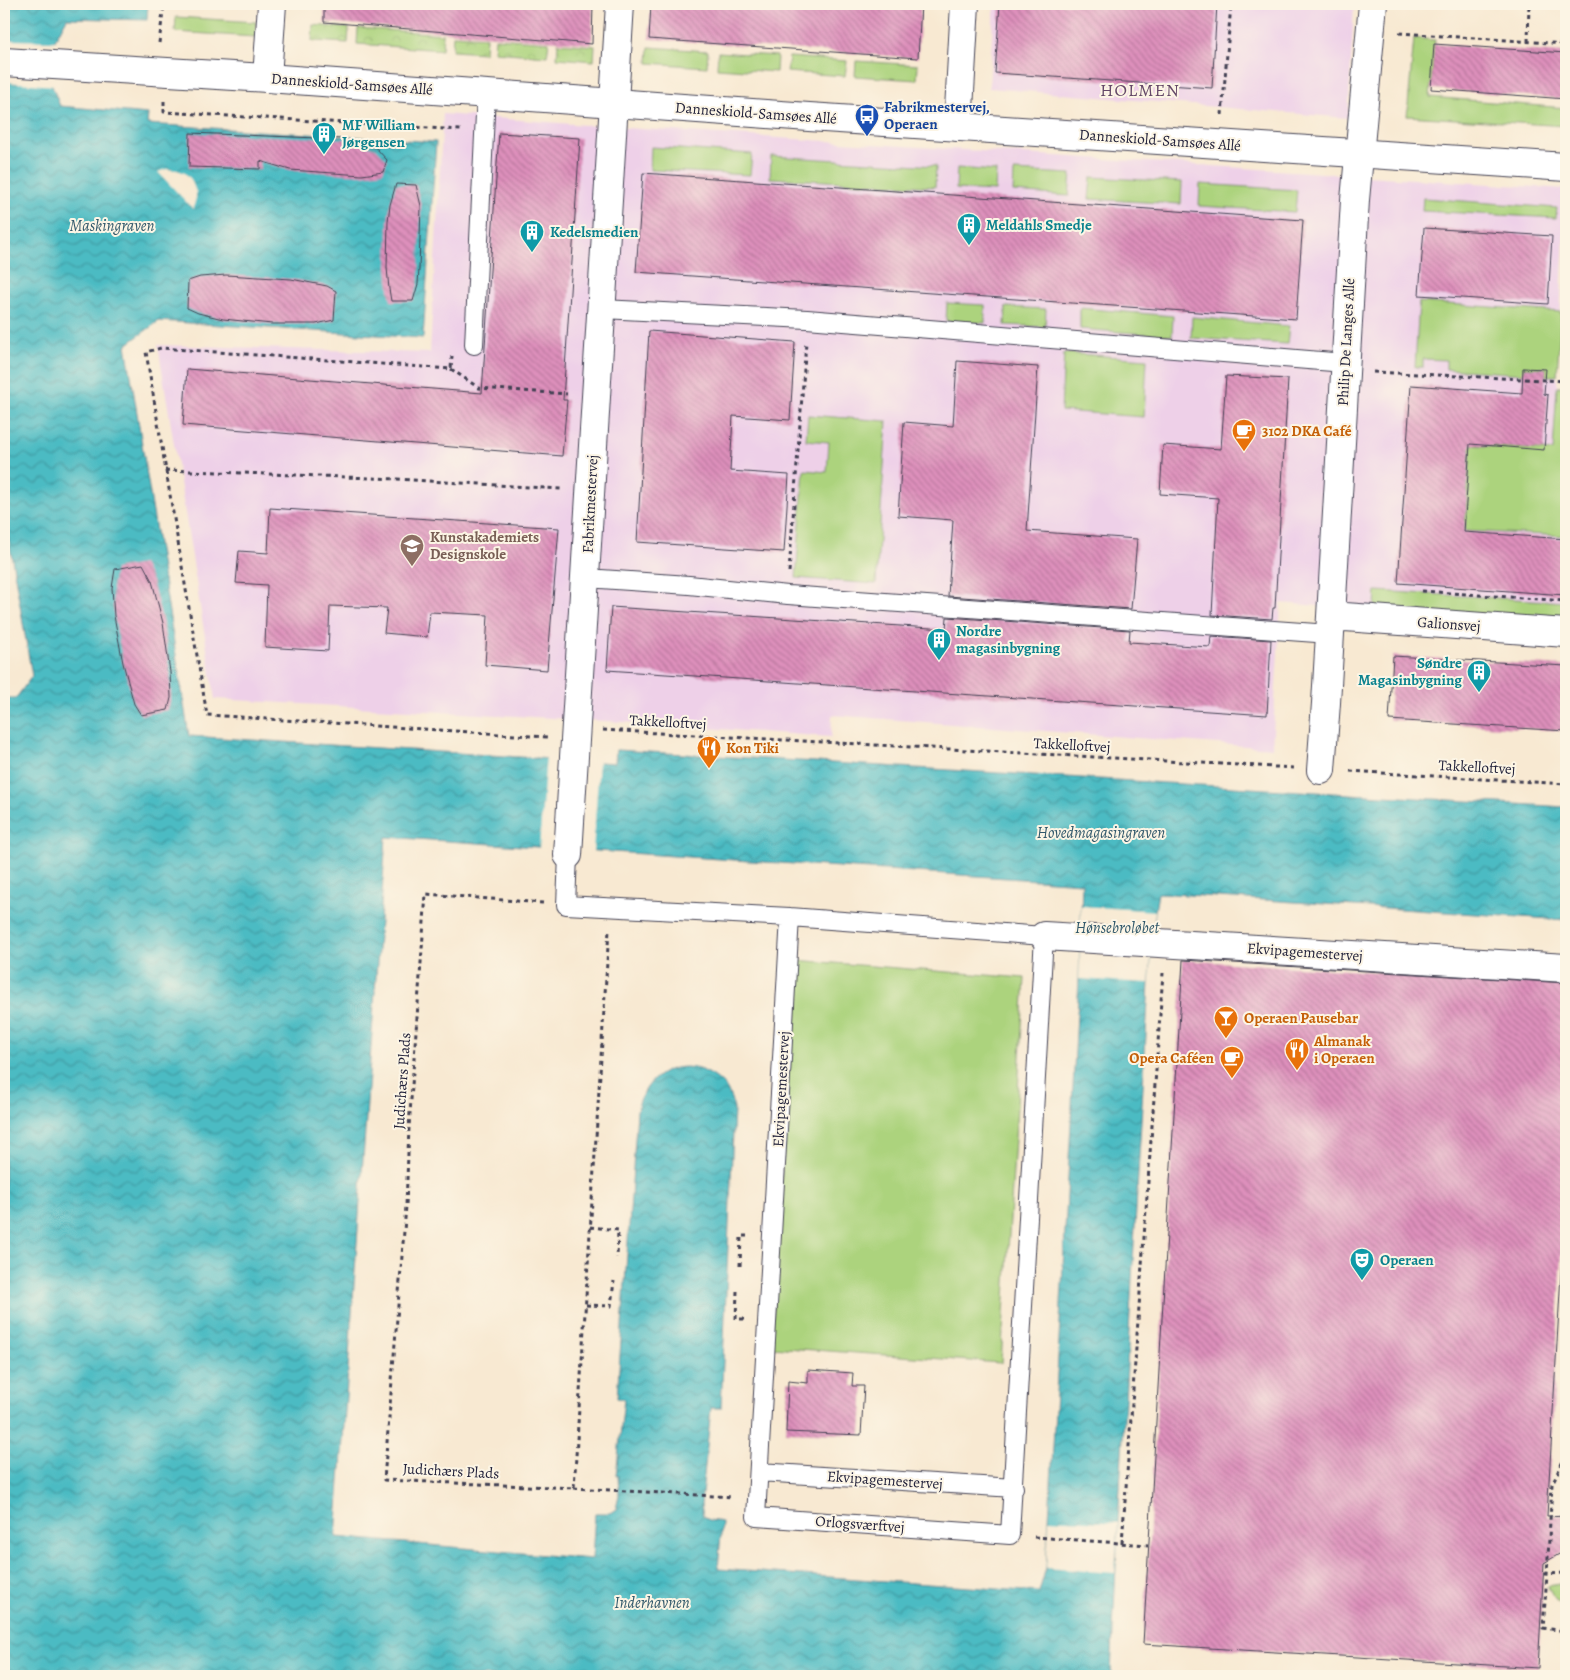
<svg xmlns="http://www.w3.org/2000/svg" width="1570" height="1680" font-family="Alegreya,serif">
  <defs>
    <pattern id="park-crowns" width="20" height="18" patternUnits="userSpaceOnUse" patternTransform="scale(1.25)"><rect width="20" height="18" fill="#acd37d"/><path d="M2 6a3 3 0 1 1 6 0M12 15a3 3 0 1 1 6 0" fill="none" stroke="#94b56d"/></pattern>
    <pattern id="water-waves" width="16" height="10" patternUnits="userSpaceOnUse" patternTransform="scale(1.25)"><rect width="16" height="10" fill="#4cbbc3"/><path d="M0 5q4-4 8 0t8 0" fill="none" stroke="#3f98a0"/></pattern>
    <pattern id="building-back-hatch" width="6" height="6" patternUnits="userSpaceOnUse" patternTransform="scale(1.25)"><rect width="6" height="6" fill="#de90bc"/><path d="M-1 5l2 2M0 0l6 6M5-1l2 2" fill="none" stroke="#b4759a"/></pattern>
  </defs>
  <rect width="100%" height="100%" fill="#fcf5e5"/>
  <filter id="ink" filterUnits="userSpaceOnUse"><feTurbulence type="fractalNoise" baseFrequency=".02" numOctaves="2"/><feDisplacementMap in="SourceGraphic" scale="10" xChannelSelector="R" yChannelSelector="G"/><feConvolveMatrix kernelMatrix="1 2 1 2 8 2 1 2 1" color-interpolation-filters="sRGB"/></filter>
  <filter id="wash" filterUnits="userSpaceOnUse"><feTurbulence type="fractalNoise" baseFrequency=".0096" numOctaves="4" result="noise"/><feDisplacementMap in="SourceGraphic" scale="20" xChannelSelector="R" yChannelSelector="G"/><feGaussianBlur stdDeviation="1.12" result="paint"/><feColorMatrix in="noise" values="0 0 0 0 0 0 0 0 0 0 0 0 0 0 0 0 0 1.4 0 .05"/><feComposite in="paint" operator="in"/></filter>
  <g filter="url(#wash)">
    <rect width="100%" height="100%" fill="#f8e9d2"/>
    <!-- built -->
    <path fill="#eed0e8" d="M994,4H1354L1348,118L989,88Z
      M443,114L611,127L1566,189L1557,386L1566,387V625L1281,603L1272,748L832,715L831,737L622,722L215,699L158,345L430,353Z"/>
    <!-- green -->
    <path fill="#acd37d" stroke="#677a5c" d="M176,17L256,22L255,37L175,32Z
      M1414,38L1435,40L1430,97L1566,108V126L1407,116Z
      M649,47L708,51L707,67L648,63Z
      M718,52L777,56L776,72L717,68Z
      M789,57L847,61L845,76L787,72Z
      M856,61L918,65L917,80L855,76Z
      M651,147L752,154L750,175L650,170Z
      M771,156L936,166L935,187L770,178Z
      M957,168L996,171L995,191L956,189Z
      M1014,171L1071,174L1069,196L1013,192Z
      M1091,177L1182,182L1181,204L1089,199Z
      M1200,184L1297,190L1295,212L1199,206Z
      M1423,198L1557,208L1556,218L1422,211Z
      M1419,302L1561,312L1557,376H1546V368L1524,367L1523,374L1446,369V360L1423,359V367H1415Z
      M947,303L985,305V323L946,321Z
      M1006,307L1046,309L1045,327L1005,325Z
      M1080,308L1173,316L1172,336L1080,329Z
      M1192,317L1289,326L1287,344L1191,338Z
      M1064,353L1147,359L1144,417L1061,411Z
      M1557,387H1566V536L1465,531L1471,445L1553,451Z
      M808,415L887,421L876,584L796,578L804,470L827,472L829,442L806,440Z
      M1376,591L1566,602V625L1378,611L1375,605Z
      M795,960L1025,978L1001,1363L771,1347Z
      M1566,1583V1609C1556,1602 1552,1597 1548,1586Z"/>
    <!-- park -->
    <path fill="url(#park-crowns)" stroke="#677a5c" d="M313,25L349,28L348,43L312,41Z
      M358,28L443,34L442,50L357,44Z
      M453,35L486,37L485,53L452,51Z
      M495,38L549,42L547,56L494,52Z
      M558,43L595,46L594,61L557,58Z"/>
    <!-- water -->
    <path fill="url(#water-waves)" stroke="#376e7f" fill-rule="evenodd" d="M4,4H148L147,20L67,18L55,40L54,63L52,86L60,106L148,114L147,124L436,142L423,338L159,321L126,345L189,736L615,763L616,750L1566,807V920L1158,893L1155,911L1149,983L1118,1523L1111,1674L1148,1676H4V698H16L32,676L4,512V91L9,83L11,39L4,18ZM386,837L1082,883L1079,979L1049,1519L1046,1568L1039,1592L718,1569L722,1522L709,1520L703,1516L701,1504L711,1408H721L734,1109C732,1101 729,1091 723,1084C690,1052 646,1068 637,1111L617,1398L624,1399L616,1476L618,1475L619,1496L616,1509L610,1513H595L592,1559L336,1537Z"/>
    <!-- pier -->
    <path fill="#f8e9d2" d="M9,40L57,41L54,86L6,82Z
      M166,169L177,170L185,173L191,179L196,192V198L193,209L158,172Z
      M546,756L599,760L593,852L539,849Z
      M1081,906L1155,911L1149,983L1079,979Z
      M1049,1519L1118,1523L1115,1573L1046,1568Z"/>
    <g id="blocks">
      <!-- building -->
      <path fill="url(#building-back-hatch)" d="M324,4H593L592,44L324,22Z
        M651,4H921L918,58L649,39Z
        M1000,4H1217L1212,88L995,73Z
        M1434,44L1566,53V99L1431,89Z
        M190,133L344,139L376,148L387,160L383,172L362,175L290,170L260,161V169L189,167Z
        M499,133L580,138L563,400H567L562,456L183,425L187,369L482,393Z
        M643,173L1303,220L1296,319L636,272Z
        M396,184L416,185L421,206L419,269L418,284L413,301H391L389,289L387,268L388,221L390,205Z
        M1424,228L1552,236L1548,304L1419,295Z
        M226,275L291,279L327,286L336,291L334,320L316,324H272L223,319L198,313L187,308L188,281L200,277Z
        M649,331L795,342L790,420L733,416L730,471L789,475L784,552L637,542Z
        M957,361L1038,367L1027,531L1137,539L1131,609L948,596L953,520L898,516L904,422L953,426Z
        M1523,368L1546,369L1544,394L1548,395L1544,450L1470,444L1464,532L1566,539L1565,595L1398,583L1411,385L1522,393Z
        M1226,376L1288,379L1275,608H1273L1272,619L1212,615L1218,498L1160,494L1163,445L1221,449Z
        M270,508L559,528L547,670L485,665L488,615L430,612L427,637L384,633L387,608L330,606L328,651L265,647L267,585L236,583L239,551L268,553Z
        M143,564L152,581L163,623L170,672L171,698L168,710L141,715L134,704L123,663L114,616L112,588L115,569Z
        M611,607L946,629L947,617L1130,630L1129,642L1210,647L1211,636L1271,640L1267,715L607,670Z
        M1393,656L1566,666V731L1389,720Z
        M1183,960L1566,983V1187L1547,1516L1566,1515V1550L1544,1563L1538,1668L1143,1644Z
        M808,1370L853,1373L852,1386H864L861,1435L786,1432L788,1381L808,1383Z"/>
    </g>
  </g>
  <g filter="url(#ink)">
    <use href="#blocks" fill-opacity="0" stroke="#424052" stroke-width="1"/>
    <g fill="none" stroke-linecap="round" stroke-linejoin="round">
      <defs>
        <path id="service" d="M602,309L807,319L1345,363
          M474,345L486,93
          M586,578L689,585L788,595L1330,634
          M568,855L566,905L790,917L1044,936L1010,1535L756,1517L790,917
          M759,1472L1014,1488"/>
        <path id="minor" d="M267,78L272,4
          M958,127L965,4
          M1331,616L1566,633
          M1321,770L1326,703L1355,200L1373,4
          M568,855L620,4
          M1044,936L1566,968"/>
        <path id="tertiary" d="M4,62L267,78L809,117L1566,167"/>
      </defs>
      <!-- service casing -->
      <use href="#service" stroke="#424052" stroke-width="20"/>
      <!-- minor casing -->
      <use href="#minor" stroke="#424052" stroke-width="30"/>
      <!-- tertiary casing -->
      <use href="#tertiary" stroke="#424052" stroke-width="30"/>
      <!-- path -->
      <path stroke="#424052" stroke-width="3" stroke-dasharray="4 4" stroke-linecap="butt" d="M1399,33L1566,44
        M1528,42L1529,4
        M159,43L164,4
        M164,101V112L461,130
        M1222,115L1231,4
        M452,356L451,369L161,348L146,352L207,715L547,737
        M451,369L479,388L567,394
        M1373,372L1566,381
        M1562,381L1566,306
        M165,470L397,479L561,489
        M789,572L806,342
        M1422,591L1566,601
        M603,730L1294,768
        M1350,771L1566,784
        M543,903L426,894L409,1127L406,1206L384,1480L574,1488L609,930
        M590,1227L618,1230L617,1258
        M740,1266L741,1236H748
        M737,1291L736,1319H745
        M586,1305L611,1306L614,1281
        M1566,1455L1552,1484L1547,1575L1543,1628L1566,1631
        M574,1488L733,1497
        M1034,1537L1148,1545
        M1122,1543L1163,973
        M1544,1574L1566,1573"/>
      <!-- service -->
      <use href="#service" stroke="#fff" stroke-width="18"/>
      <!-- minor -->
      <use href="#minor" stroke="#fff" stroke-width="28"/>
      <!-- tertiary -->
      <use href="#tertiary" stroke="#fff" stroke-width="28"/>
    </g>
  </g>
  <!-- icons -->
  <defs>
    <symbol id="bus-pin" viewBox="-11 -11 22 30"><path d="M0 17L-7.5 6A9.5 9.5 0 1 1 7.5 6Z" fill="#1a4fb4" stroke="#fcf5e5"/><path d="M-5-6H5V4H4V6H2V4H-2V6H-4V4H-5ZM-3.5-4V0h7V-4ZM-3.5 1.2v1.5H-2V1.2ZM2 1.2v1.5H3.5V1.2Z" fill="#fff"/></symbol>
    <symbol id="building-pin" viewBox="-11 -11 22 30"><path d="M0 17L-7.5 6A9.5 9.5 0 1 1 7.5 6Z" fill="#0f9aa8" stroke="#fcf5e5"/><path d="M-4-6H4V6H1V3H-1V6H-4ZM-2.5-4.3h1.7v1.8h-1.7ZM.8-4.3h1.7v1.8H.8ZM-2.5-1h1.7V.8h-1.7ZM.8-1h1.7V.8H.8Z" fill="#fff"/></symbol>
    <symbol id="cafe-pin" viewBox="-11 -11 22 30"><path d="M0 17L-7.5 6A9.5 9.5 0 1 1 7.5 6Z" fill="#e8710a" stroke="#fcf5e5"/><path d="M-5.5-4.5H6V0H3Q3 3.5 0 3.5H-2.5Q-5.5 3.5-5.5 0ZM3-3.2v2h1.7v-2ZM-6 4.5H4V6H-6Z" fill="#fff"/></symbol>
    <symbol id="university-pin" viewBox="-11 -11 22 30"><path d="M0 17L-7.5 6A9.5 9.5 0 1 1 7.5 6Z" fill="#8d6e63" stroke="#fcf5e5"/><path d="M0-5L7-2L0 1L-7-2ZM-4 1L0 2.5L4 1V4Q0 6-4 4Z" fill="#fff"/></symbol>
    <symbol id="restaurant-pin" viewBox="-11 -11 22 30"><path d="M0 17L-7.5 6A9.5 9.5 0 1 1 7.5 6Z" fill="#e8710a" stroke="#fcf5e5"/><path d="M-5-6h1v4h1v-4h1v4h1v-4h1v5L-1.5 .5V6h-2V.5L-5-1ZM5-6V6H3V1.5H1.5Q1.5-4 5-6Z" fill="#fff"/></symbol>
    <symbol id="bar-pin" viewBox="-11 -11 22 30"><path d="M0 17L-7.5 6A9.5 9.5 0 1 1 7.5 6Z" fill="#e8710a" stroke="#fcf5e5"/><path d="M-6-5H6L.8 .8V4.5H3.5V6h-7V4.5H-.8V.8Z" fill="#fff"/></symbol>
    <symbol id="theatre-pin" viewBox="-11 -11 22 30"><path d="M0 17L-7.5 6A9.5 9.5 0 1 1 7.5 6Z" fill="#0f9aa8" stroke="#fcf5e5"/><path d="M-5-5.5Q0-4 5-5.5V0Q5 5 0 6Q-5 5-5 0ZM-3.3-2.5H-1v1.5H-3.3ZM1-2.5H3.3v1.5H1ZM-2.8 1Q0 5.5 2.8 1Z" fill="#fff"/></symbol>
  </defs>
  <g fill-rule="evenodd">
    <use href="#bus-pin" x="853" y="102" width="28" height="38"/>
    <use href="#building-pin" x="310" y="120" width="28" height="38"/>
    <use href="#building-pin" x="955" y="211" width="28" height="38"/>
    <use href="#building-pin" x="518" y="218" width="28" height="38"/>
    <use href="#cafe-pin" x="1230" y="417" width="28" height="38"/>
    <use href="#university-pin" x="398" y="532" width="28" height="38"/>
    <use href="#building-pin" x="925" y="626" width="28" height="38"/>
    <use href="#building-pin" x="1465" y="658" width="28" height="38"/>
    <use href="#restaurant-pin" x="695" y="734" width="28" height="38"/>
    <use href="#bar-pin" x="1212" y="1004" width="28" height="38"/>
    <use href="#restaurant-pin" x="1283" y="1036" width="28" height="38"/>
    <use href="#cafe-pin" x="1218" y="1044" width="28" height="38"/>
    <use href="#theatre-pin" x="1348" y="1246" width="28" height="38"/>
  </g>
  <g text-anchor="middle" stroke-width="4" stroke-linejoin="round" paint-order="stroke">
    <!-- street labels -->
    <g font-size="15" fill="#22223b" stroke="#fcf5e5">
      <text transform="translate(352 84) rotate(4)" y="5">Danneskiold-Samsøes Allé</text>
      <text transform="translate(756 113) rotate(4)" y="5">Danneskiold-Samsøes Allé</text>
      <text transform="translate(1160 140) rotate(4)" y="5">Danneskiold-Samsøes Allé</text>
      <text transform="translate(1346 342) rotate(-87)" y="5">Philip De Langes Allé</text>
      <text transform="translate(590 504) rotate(-87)" y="5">Fabrikmestervej</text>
      <text transform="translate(1449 624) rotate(4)" y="5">Galionsvej</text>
      <text transform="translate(668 722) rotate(3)" y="5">Takkelloftvej</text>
      <text transform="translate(1072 745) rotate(3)" y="5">Takkelloftvej</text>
      <text transform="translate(1477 767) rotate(3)" y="5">Takkelloftvej</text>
      <text transform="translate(1305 952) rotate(4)" y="5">Ekvipagemestervej</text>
      <text transform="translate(402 1081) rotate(-86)" y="5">Judichærs Plads</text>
      <text transform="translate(781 1089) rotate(-87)" y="5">Ekvipagemestervej</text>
      <text transform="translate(451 1471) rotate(3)" y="5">Judichærs Plads</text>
      <text transform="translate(885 1480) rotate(4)" y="5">Ekvipagemestervej</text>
      <text transform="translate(860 1524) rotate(4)" y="5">Orlogsværftvej</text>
    </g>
    <!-- transit labels -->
    <g font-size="15" font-weight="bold" fill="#164399" stroke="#fcf5e5" text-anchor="start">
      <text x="884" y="112">Fabrikmestervej,<tspan x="884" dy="17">Operaen</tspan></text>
    </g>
    <!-- culture labels -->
    <g font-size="15" font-weight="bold" fill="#0d838f" stroke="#fcf5e5" text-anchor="start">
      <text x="342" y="130">MF William<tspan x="342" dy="17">Jørgensen</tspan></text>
      <text x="986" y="230">Meldahls Smedje</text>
      <text x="550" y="237">Kedelsmedien</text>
      <text x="956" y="636">Nordre<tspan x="956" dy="17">magasinbygning</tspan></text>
      <text x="1462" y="668" text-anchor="end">Søndre<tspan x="1462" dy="17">Magasinbygning</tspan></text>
      <text x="1380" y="1265">Operaen</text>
    </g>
    <!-- food labels -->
    <g font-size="15" font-weight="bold" fill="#c56008" stroke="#fcf5e5" text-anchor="start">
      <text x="1262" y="436">3102 DKA Café</text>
      <text x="726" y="753">Kon Tiki</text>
      <text x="1244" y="1023">Operaen Pausebar</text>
      <text x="1314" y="1046">Almanak<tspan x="1314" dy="17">i Operaen</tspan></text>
      <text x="1214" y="1063" text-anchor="end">Opera Caféen</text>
    </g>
    <!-- education labels -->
    <g font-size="15" font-weight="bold" fill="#785e54" stroke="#fcf5e5" text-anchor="start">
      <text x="430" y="542">Kunstakademiets<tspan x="430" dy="17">Designskole</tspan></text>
    </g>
    <!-- water labels -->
    <g font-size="16" font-style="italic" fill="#31586b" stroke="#fcf5e5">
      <text x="112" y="231">Maskingraven</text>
      <text x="1101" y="838">Hovedmagasingraven</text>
      <text x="1117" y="933">Hønsebroløbet</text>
      <text x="652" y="1608">Inderhavnen</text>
    </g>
    <!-- quarter labels -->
    <g font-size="18" letter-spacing="1" fill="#644868" stroke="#fcf5e5">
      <text x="1140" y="96">HOLMEN</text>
    </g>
  </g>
  <!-- margin -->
  <rect width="1570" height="1680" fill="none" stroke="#fcf5e5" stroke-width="20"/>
</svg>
